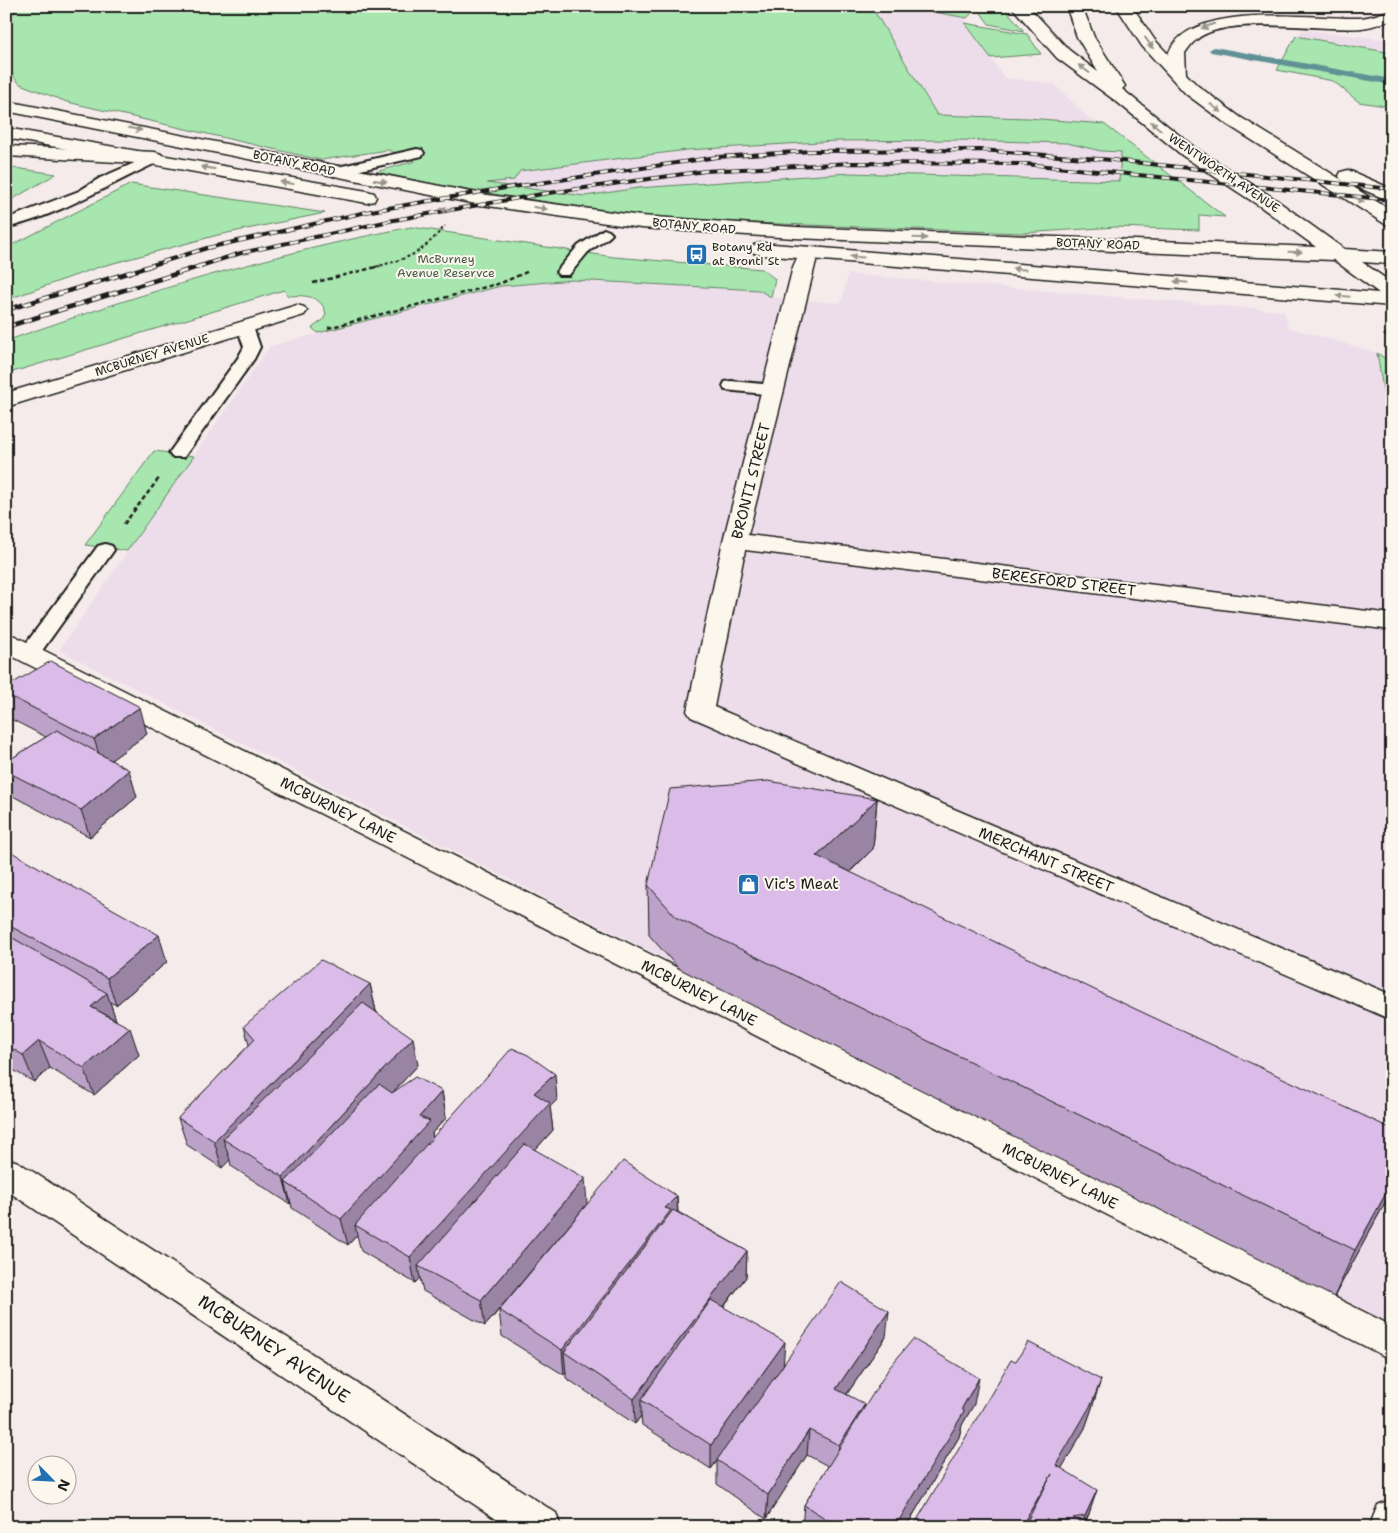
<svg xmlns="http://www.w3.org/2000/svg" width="1398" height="1533" font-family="'Shantell Sans',sans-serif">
  <rect width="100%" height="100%" fill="#f5ebeb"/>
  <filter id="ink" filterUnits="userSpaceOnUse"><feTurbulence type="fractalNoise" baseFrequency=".02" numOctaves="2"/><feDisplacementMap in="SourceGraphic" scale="10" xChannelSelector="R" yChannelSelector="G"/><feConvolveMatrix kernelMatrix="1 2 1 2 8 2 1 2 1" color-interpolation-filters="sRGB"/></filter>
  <g filter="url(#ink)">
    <!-- built -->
    <path fill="#edddea" d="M901,6L967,18L965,23L1005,78L1054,84L1094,123L1028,118L937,115L872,9Z
      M1304,30L1392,40V53L1296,36Z
      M957,140L1067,143L1101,151L1122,152L1119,181L982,176L638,188L586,196L484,182L514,180L520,171L687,150L836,141Z
      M848,274L1284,311L1288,327L1377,353L1392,444V1333L1368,1317L59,650L270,346L501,286L573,280L760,290L771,297L841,303Z"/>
    <!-- green -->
    <path fill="#a7e6ae" stroke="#628165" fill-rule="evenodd" d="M18,6H897L873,9L937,115L1028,118L1104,124L1225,217L1199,215V230L1116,227L1023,233L753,223L629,215L448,187L376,172L415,161L388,150L321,160L67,102L20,84L6,68V25ZM957,140L1067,143L1101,151L1121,152L1119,181L849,173L638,188L585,196L487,183L514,180L520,171L687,150L836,141Z
      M901,6H979L967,18Z
      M987,6H1003L1024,31L989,24L981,13Z
      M965,23L1027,34L1041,54L991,58Z
      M1296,36L1392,53V107L1359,102L1333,81L1277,70Z
      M15,168L56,174L6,203V169Z
      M131,184L325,213L218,235L99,267L6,300V248Z
      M411,227L614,257L762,269L775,279L771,297L759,290L573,280L501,286L318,333L312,328L323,320L326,314C322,295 304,295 288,296L284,290L6,374V341C138,294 274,253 411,227Z
      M1377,353L1392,363V444Z
      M154,451L194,456L127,551L85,545Z"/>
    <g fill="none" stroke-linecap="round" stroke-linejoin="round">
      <!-- stream -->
      <path fill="#609195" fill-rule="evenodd" d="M953,6H972L977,9L973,12Z
        M1214,47L1392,79V85L1211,52L1209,50Z"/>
      <defs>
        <path id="service" d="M417,149L422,150L424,153L422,156L334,176L327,172L329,169Z
          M155,154L160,155L162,158L160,161C110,184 60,215 6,228V219L79,191L100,178Z
          M604,229L609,231L612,234L609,237L588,252L569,275H559L556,272L578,246Z
          M245,322L253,327L260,347L254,359L184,457H172L169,453L238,358L244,347L237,327Z
          M731,381L774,385L780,386L782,390L780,394L774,395L725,390L723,386L725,382Z
          M105,544L112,546L114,550L36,659L29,661L22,659L19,654L22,649L98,546Z"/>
        <path id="minor" d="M808,247L815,249L818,253L748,535L1392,614V630L745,550L714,707L1392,995V1020L691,717L687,711L723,541L793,267L801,249Z
          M297,305L304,307L307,311L304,315L6,407V393Z
          M6,634L15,636L1392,1326V1360L6,653Z
          M6,1158L18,1162L556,1513L561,1527H508L6,1190Z
          M1392,1499V1527H1369L1378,1505Z"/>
        <path id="primary" d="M1011,6H1028L1069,50L1098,72L1077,37L1066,6H1082L1094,37L1125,86L1122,89L1195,148L1275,199L1344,249L1392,252V264L1362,262L1392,283V306L761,255L754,253L751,249L754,245L761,243L1379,293L1334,260L795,238L641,228L481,205L6,111V101L481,194L641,216L795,227L1316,247L1261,207L1183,156L1117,102L1057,58Z
          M1116,6H1132L1154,39L1168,54C1189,0 1311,19 1358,18C1369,18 1381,13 1392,10V20C1382,23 1372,27 1362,28C1323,32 1224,13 1195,41C1191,44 1188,49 1185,53L1186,74L1198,86L1240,117L1392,211V226L1385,224L1228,125L1186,94L1142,46Z
          M6,128L367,191L374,193L376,197L374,201L367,203L6,138Z
          M1348,170L1392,189V202L1341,180L1339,176L1341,172Z"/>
        <path id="motorway" d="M6,146L155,152L161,154L164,158L161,162L155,164L6,156Z"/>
      </defs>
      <!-- service casing -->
      <use href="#service" stroke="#1c1c1c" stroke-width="4"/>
      <!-- minor casing -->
      <use href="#minor" stroke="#1c1c1c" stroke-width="3"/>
      <!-- primary casing -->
      <use href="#primary" stroke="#1c1c1c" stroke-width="3"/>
      <!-- motorway casing -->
      <use href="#motorway" stroke="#1c1c1c" stroke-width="3"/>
      <!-- path-far1 -->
      <path stroke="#1c1c1c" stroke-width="2" stroke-dasharray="3 2.5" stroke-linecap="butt" d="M375,267C412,257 419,255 445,226"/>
      <!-- path -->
      <path stroke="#1c1c1c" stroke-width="2.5" stroke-dasharray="4.5 3" stroke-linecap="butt" d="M313,283L380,266
        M328,328L501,283L529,271
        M1384,334L1392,339
        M124,524L160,477"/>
      <!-- service -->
      <use href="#service" fill="#fbf7ec" fill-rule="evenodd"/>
      <!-- minor -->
      <use href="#minor" fill="#fbf7ec" fill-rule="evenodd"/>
      <!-- primary -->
      <use href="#primary" fill="#fbf7ec" fill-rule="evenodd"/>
      <!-- motorway -->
      <use href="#motorway" fill="#fbf7ec" fill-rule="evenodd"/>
      <defs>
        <path id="rail-far1" d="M146,267L207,248L371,211L499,189L717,157L812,151L980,150L1112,160L1392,189
          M197,267L241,253L394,220L542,194L705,171L852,163L1026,164L1392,200"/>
        <path id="rail" d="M6,310L150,266
          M6,327L201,266"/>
      </defs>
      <!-- rail-far1 casing -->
      <use href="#rail-far1" stroke="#1c1c1c" stroke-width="4"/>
      <!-- rail casing -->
      <use href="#rail" stroke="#1c1c1c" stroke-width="4.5"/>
      <!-- rail-far1 -->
      <use href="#rail-far1" stroke="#fbf7ec" stroke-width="2.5" stroke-dasharray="8" stroke-linecap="butt"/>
      <!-- rail -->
      <use href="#rail" stroke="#fbf7ec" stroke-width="3" stroke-dasharray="9" stroke-linecap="butt"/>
    </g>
    <!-- wall -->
    <path fill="#bca2c8" stroke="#1c1c1c" d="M6,687L147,734L111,760L137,797L90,837L9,794L6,788V762L46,737L9,718L6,709Z
      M877,799L873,849L850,872L1392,1190L1334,1297L678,968L649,935L648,885Z
      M6,849L167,962L116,1005L110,1002L116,1020L139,1055L94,1095L50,1068L34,1082L6,1066Z
      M370,984L376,1011L418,1065L393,1092L442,1091L446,1118L432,1133L433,1137L557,1100L550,1107L553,1130L535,1150L587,1204L677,1196L678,1212L747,1251L746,1277L724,1307L783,1365L886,1337L847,1394L864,1408L974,1404L962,1425L959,1437L906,1527H802L804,1505L828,1466L807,1455L766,1519L717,1484V1461L711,1469L642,1425L641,1416L635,1424L566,1378V1373L564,1375L502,1336L499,1310L485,1326L423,1291L420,1278L415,1283L361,1251L357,1235L348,1245L292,1208L291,1203L290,1204L231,1166L230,1160L222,1168L187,1145L178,1118L249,1045L244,1026Z
      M1093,1405L1085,1428L1061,1469L1089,1514L1084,1524L913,1527Z"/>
    <!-- shaded-wall -->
    <path fill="#9984a3" stroke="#1c1c1c" d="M140,707L147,734L103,766L94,739Z
      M129,770L137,797L90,837L81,810Z
      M877,799L873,849L814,906L817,856Z
      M159,935L167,962L116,1005L107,978Z
      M370,984L376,1012L223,1139L230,1160L222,1168L214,1141Z
      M107,993L116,1020L91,1007Z
      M130,1028L139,1055L94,1095L84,1068Z
      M413,1038L418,1065L301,1192L285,1182L291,1203L290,1204L283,1177Z
      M39,1041L50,1068L34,1082L23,1055Z
      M555,1074L557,1100L550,1107L553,1130L427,1270L418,1266L420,1278L415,1283L410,1257L534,1093Z
      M442,1091L446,1118L432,1133L435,1148L355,1225L357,1235L348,1245L341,1219L419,1117Z
      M585,1178L587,1204L485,1326L481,1300Z
      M1392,1182V1190L1334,1297L1355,1250Z
      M677,1196L678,1222L564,1352L566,1373L564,1375L562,1350L665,1208Z
      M747,1251L746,1277L649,1405L641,1400V1416L635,1424L634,1399Z
      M889,1311L886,1337L833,1414L836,1389Z
      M785,1342L783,1368L711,1469V1445Z
      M979,1378L974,1404L962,1425L959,1437L906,1527H895Z
      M1101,1380L1093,1405L1085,1428L1049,1490L1056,1465Z
      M865,1404L862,1428L836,1470L839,1445Z
      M809,1430L807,1455L766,1519L768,1495Z
      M1052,1474L1029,1527H1021Z
      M1097,1490L1089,1514L1083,1527H1082L1085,1516Z"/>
    <!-- building -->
    <path fill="#dbbce9" stroke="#1c1c1c" d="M51,661L140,707L94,739L6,694V687Z
      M57,730L129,770L81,810L6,771V762Z
      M768,781L877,799L817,856L1099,992L1392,1129V1182L1355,1250L677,918L648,885L670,789Z
      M6,849L159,935L107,978L6,924Z
      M6,934L107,993L91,1007L130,1028L84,1068L39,1041L23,1055L6,1045Z
      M321,960L370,984L214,1141L178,1118L255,1039L244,1026Z
      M363,1003L413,1038L283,1177L223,1139Z
      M512,1048L528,1055L555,1074L534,1093L550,1103L410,1257L355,1225Z
      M415,1077L442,1091L419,1117L430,1121L341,1219L285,1182L379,1084L392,1093Z
      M525,1144L585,1178L481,1300L418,1266Z
      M623,1161L677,1196L665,1208L671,1210L562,1350L499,1310Z
      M673,1210L747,1251L634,1399L564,1352Z
      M841,1282L889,1311L836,1389L865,1404L839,1445L809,1430L768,1495L717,1460Z
      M711,1300L785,1342L711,1445L641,1400Z
      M913,1339L979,1378L962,1408L964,1412L895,1527H839L804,1505L889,1368Z
      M1028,1342L1101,1380L1092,1403L1056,1465L1097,1490L1085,1516L1073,1518L1089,1527H1024L1052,1474L1021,1527H913L1011,1360L1016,1361Z"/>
    <!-- one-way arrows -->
    <defs><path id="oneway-solid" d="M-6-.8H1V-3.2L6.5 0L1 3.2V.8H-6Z" transform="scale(1.25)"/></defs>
    <g fill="#97948e">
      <use href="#oneway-solid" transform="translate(1208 26) rotate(160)"/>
      <use href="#oneway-solid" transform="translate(1149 43) rotate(54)"/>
      <use href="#oneway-solid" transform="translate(1084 69) rotate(-144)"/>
      <use href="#oneway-solid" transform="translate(1216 108) rotate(36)"/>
      <use href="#oneway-solid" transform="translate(1156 126) rotate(-141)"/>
      <use href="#oneway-solid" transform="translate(135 129) rotate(11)"/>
      <use href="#oneway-solid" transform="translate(208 168) rotate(-170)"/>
      <use href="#oneway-solid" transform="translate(380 181) rotate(11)"/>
      <use href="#oneway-solid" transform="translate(287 183) rotate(-170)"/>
      <use href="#oneway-solid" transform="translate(1358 199) rotate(32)"/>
      <use href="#oneway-solid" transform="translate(540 208) rotate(9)"/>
      <use href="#oneway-solid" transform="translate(447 210) rotate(-171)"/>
      <use href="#oneway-solid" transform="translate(920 238) rotate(2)"/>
      <use href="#oneway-solid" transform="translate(1295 252) rotate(2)"/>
      <use href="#oneway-solid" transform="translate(857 257) rotate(-176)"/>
      <use href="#oneway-solid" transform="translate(1019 269) rotate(-175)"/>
      <use href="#oneway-solid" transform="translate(1181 282) rotate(-175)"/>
      <use href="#oneway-solid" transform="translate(1343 296) rotate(-175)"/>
    </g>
  </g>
  <!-- icons -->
  <defs>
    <symbol id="bus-square" viewBox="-11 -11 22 22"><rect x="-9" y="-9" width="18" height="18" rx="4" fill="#1f6fb2" stroke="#fbf7ec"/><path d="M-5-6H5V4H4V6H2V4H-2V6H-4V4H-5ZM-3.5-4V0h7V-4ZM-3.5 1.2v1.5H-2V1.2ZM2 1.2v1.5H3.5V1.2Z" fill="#fff"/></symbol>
    <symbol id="shop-square" viewBox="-11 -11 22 22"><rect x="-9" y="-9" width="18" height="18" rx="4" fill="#1f6fb2" stroke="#fbf7ec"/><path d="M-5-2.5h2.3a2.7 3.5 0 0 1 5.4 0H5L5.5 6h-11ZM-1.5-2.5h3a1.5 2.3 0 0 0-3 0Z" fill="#fff"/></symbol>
  </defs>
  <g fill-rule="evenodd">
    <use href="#bus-square" x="684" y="242" width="25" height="25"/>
    <use href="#shop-square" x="736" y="872" width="25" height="25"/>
  </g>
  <g text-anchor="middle" stroke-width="4" stroke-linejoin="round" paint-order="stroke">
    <!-- far-street labels -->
    <g font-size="12" fill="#1c1c1c" stroke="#fbf7ec">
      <text transform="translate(294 163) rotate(12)" y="4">BOTANY ROAD</text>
      <text transform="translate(1224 173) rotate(34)" y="4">WENTWORTH AVENUE</text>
      <text transform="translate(694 226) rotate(5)" y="4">BOTANY ROAD</text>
      <text transform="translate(1098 244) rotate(2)" y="4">BOTANY ROAD</text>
      <text transform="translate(152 355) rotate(-17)" y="4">MCBURNEY AVENUE</text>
    </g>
    <!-- far-poi labels -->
    <g font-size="12" fill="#1c1c1c" stroke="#fbf7ec" text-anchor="start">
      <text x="712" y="251">Botany Rd<tspan x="712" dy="14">at Bronti St</tspan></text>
    </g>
    <!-- far-park labels -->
    <g font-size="12" fill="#465948" stroke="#fbf7ec">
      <text x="446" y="263">McBurney<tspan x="446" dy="14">Avenue Reservce</tspan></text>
    </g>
    <!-- street labels -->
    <g font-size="15" fill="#1c1c1c" stroke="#fbf7ec">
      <text transform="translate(751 481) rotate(-76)" y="5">BRONTI STREET</text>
      <text transform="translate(1064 582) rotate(7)" y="5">BERESFORD STREET</text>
      <text transform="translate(338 810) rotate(27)" y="5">MCBURNEY LANE</text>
      <text transform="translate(1046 860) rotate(23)" y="5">MERCHANT STREET</text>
      <text transform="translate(699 993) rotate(27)" y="5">MCBURNEY LANE</text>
      <text transform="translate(1060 1176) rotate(27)" y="5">MCBURNEY LANE</text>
    </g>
    <!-- poi labels -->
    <g font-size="15" fill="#1c1c1c" stroke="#fbf7ec" text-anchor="start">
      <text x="764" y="889">Vic's Meat</text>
    </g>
    <!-- near-street labels -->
    <g font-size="18" fill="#1c1c1c" stroke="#fbf7ec">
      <text transform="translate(274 1349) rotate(34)" y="6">MCBURNEY AVENUE</text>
    </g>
  </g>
  <!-- margin -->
  <rect width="1398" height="1533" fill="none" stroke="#fbf7ec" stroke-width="25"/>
  <rect x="12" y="12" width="1373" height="1508" fill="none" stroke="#1c1c1c" stroke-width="2" filter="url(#ink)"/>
  <!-- north arrow -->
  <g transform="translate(52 1480) rotate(114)"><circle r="24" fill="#fbf7ec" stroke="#a29f99"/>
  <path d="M0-4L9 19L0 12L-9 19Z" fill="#1f6fb2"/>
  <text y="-8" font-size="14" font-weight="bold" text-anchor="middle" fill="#1c1c1c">N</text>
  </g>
</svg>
